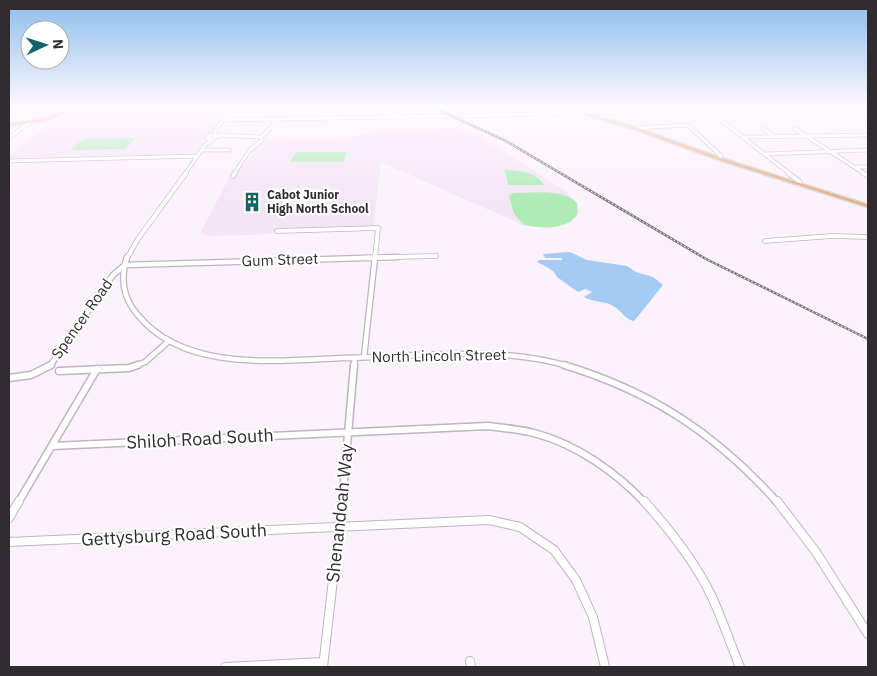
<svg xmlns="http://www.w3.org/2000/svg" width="877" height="676" font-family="'IBM Plex Sans',sans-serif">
  <rect width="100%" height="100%" fill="#fcf2fd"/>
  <!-- built -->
  <path fill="#f4e5f6" d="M77,107H230L194,155L9,160V155L52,123L46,120L66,113Z
    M451,126L471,132L487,141L567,192L577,203L579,212L571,222L551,228L525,226L381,162L373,226L254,235L207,236L200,234L234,168L243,167L261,139L335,140L381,130H425Z"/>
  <!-- green -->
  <path fill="#aeebb5" d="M136,138L125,149L70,150L83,139Z
    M296,152H347L344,162H290Z
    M505,170C519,170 536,172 544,185H508Z
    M514,193C534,193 563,188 577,203V215C565,231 542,228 524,225L514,214L509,196Z"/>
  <!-- water -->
  <path fill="#a3cbf3" d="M570,252L587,260L627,266L636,272L653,277L663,285L634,321C625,319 622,312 615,307C606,301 591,302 584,297L592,292L585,289L578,292L557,277L554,272L547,267L537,262L539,260H562V258H545L543,254Z"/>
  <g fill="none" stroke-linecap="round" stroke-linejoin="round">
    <defs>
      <path id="minor-far4" d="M368,107L396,116
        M9,110L72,109
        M702,112L717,117L790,174
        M461,116L813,107
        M223,120L448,116
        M634,128L688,125L721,156L720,159
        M763,128L773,136
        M794,128L865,174
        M210,135L218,136L213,139L207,138Z
        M215,135V131L232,107
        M218,135L261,137
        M743,137L868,135
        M9,138L29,123
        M201,150H229
        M765,154L868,150
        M9,161L197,156
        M856,167H868
        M185,174L205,145L213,139
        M234,174L249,151L262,140L261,137L271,128L276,119"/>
      <path id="minor-far3" d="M788,173L799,181V184
        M863,173L868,176
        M233,176L235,173
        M277,231L378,228L375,258
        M765,241L832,236L868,237
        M127,258L138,239L186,173
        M354,258L436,256"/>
      <path id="minor-far2" d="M127,257C120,277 123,298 137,314C183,372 275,361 341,358C381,357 422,354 462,354C498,353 534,356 568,366
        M364,357L375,257
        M50,366L113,275L125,265L398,257
        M135,366L145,362L169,341
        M354,366L355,358"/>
      <path id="minor-far1" d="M564,365C653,392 716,434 778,503
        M59,371L129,368L138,365
        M9,378L31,375L51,365
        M52,446L488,426C503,428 519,429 534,433C576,444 616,472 645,503
        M18,503L97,369
        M342,503L354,365"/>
      <path id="minor" d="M644,501C670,530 694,560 711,595C722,618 730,643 740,667
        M777,501L816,552L868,634
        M9,518L19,501
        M9,542L489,520L520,527L554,550L576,580L593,617L605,667
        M470,661L471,667
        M225,667L323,662
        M323,667L342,501"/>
      <path id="major" d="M74,107H78L49,120L9,126V124L47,118Z
        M560,107H564L635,127L721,158L868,205V207L719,160L633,129Z"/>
    </defs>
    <!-- minor-far4 casing -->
    <use href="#minor-far4" stroke="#beb5bf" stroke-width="4.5"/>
    <!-- minor-far3 casing -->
    <use href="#minor-far3" stroke="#beb5bf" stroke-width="5.5"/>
    <!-- minor-far2 casing -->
    <use href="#minor-far2" stroke="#beb5bf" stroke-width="7"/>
    <!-- minor-far1 casing -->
    <use href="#minor-far1" stroke="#beb5bf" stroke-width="9"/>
    <!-- minor casing -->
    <use href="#minor" stroke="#beb5bf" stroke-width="10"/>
    <!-- major casing -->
    <use href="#major" stroke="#d5d5d6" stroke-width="3"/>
    <!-- minor-far4 -->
    <use href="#minor-far4" stroke="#fff" stroke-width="3"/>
    <!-- minor-far3 -->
    <use href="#minor-far3" stroke="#fff" stroke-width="4"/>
    <!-- minor-far2 -->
    <use href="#minor-far2" stroke="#fff" stroke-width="4.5"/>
    <!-- minor-far1 -->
    <use href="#minor-far1" stroke="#fff" stroke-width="6"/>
    <!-- minor -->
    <use href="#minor" stroke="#fff" stroke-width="8"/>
    <!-- major -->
    <use href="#major" fill="#eca979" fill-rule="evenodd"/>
    <defs>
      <path id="rail" d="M432,107L506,141L706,259L868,339"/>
    </defs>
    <!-- rail casing -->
    <use href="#rail" stroke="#767177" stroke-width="2.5"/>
    <!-- rail -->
    <use href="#rail" stroke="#fff" stroke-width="1" stroke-dasharray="2" stroke-linecap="butt"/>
  </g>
  <!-- sky -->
  <linearGradient id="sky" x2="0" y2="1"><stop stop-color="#8cbdec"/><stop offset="0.53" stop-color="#fef9fe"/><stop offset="1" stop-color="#fef9fe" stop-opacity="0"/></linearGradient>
  <rect width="877" height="201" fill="url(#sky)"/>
  <!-- icons -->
  <defs>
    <symbol id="building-bare" viewBox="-9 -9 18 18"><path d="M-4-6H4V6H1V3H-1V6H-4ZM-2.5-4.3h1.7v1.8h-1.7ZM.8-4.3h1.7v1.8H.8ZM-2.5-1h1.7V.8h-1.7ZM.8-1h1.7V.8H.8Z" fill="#146467" stroke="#fff" stroke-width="2.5" paint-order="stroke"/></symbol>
  </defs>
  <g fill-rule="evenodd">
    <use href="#building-bare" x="238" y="188" width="28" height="28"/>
  </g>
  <g text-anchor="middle" stroke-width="4.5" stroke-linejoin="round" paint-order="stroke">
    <!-- far-poi labels -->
    <g font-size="12" font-weight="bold" fill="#2f2c30" stroke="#fff" text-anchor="start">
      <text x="267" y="199">Cabot Junior<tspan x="267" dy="14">High North School</tspan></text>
    </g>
    <!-- street labels -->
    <g font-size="15" fill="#2f2c30" stroke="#fff">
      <text transform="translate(280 260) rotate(-2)" y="5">Gum Street</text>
      <text transform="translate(82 319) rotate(-55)" y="5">Spencer Road</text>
      <text transform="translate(439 356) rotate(-1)" y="5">North Lincoln Street</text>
    </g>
    <!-- near-street labels -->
    <g font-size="18" fill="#2f2c30" stroke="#fff">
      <text transform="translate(200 439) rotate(-3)" y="6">Shiloh Road South</text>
      <text transform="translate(340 513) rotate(-84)" y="6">Shenandoah Way</text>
      <text transform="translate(174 535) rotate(-3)" y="6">Gettysburg Road South</text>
    </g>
  </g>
  <!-- border -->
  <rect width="877" height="676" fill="none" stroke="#2f2c30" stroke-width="20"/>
  <!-- north arrow -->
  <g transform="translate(45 45) rotate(86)"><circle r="24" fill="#ffffff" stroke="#acabac"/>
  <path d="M0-4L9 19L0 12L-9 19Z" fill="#146467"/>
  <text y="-8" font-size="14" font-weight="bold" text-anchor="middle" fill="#2f2c30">N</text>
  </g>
</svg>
